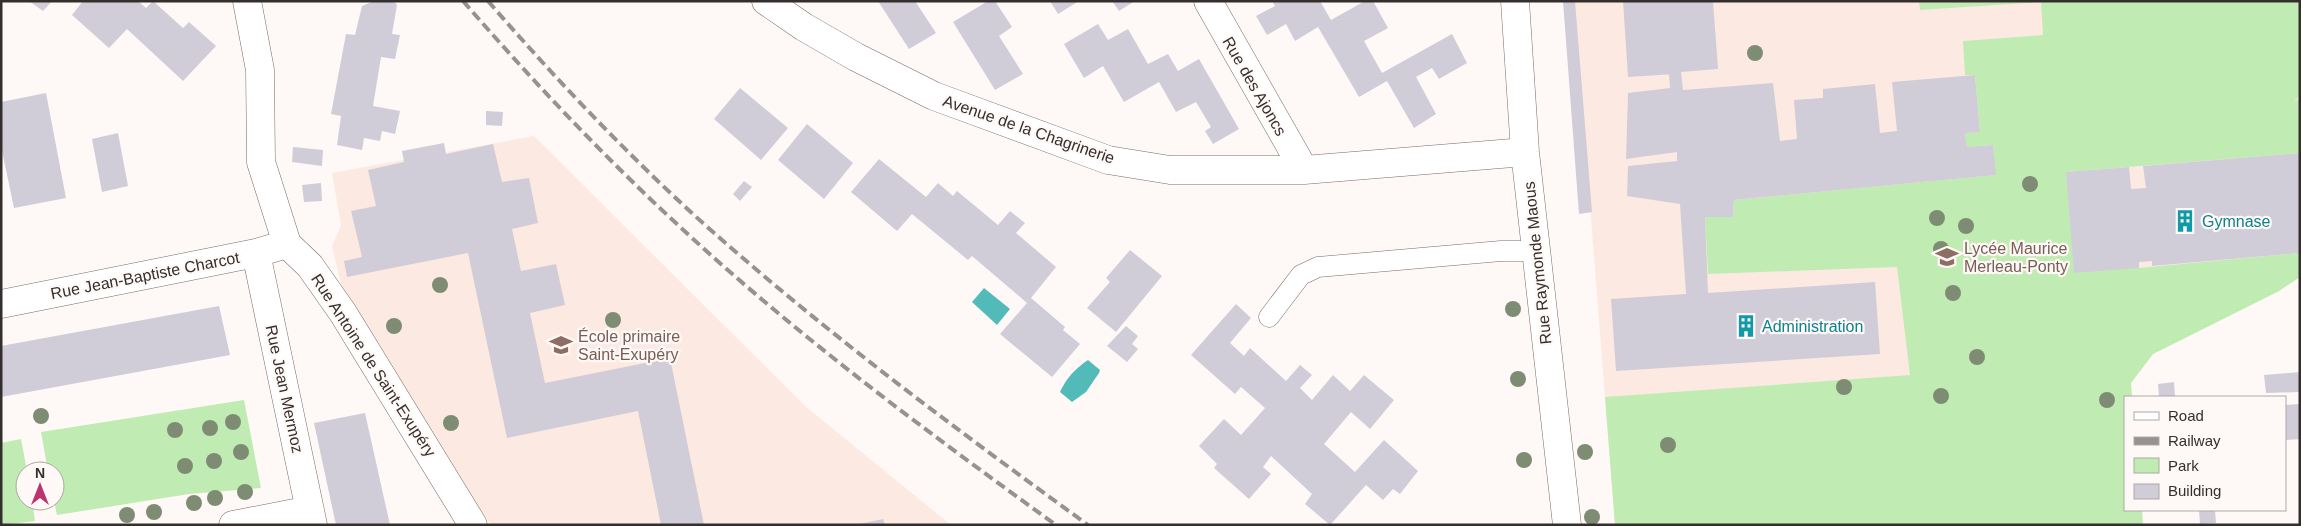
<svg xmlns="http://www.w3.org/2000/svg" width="2301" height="526" font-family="Helvetica,sans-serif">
  <rect width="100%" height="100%" fill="#fef8f6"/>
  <!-- built -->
  <path fill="#fceae2" d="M1574,1H2300V277L2279,291L2153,354L2131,383L2132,397H2125V510H2142L2143,525H1615Z
    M534,136L805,406L951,525H491L451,468L341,284L332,246L341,225L332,173Z"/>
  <!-- green -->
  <path fill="#c0ecb3" d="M1919,1H2300V95L2294,102L2300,98V153L2066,172L2139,268L2300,253V277L2279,291L2153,354L2131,383L2132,397H2125V510H2142L2143,525H1615L1605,397L1910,375L1897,267L1708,274L1705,217H1733L1734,200L1995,175L1993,145L1967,147L1965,133L1980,131L1975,75H1965L1963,41L2043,35L2041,2L1920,10Z
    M244,400L261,488L189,494L57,515L54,501L55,471H48L41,432Z
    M21,439L27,471H25V501H32L35,521L1,525V443Z"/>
  <!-- water -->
  <path fill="#53baba" d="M984,288L1010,309L997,325L972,302Z
    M1088,360L1100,370L1099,373L1086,392L1072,402L1060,392C1067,377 1075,369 1088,360Z"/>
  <!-- building -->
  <path fill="#d0cdd9" d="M29,1H52L43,11Z
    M83,1H138L146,8L153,1L183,28L189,22L216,46L183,81L127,29L109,48L72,15Z
    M374,1H394L397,5L392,34L400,35L395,59L381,57L373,106L400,111L395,134L382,131L380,141L364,138L362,150L337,145L341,116L331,114L346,34L355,35L362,6Z
    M878,1H915L936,33L909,49Z
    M988,1H995L1012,27L999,36L1023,74L995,90L953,22Z
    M1050,1H1079L1058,14Z
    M1112,1H1135L1119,11Z
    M1272,1H1320L1331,20L1365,1H1373L1388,28L1364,41L1382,73L1452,34L1467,63L1439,79L1432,68L1416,77L1436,114L1414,128L1387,81L1359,97L1318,27L1295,41L1286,24L1267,35L1256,16L1275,6Z
    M1563,1H1575L1592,212L1579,214Z
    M1623,1H1713L1718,69L1681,72L1683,90L1773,83L1780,141L1797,139L1794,100L1823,98V89L1875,84L1880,133L1897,131L1892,82L1975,75L1980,132L1965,133L1967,147L1993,145L1996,175L1734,200L1733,217H1705L1708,293L1875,282L1880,354L1616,371L1611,299L1686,294L1680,204L1627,196L1628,166L1677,161V152L1626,159L1628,93L1670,88L1669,74H1675L1628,77Z
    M1098,24L1108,40L1128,29L1148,64L1168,54L1178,71L1199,59L1239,129L1213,144L1205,131L1211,127L1196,102L1176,112L1159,82L1124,102L1103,66L1084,78L1064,44Z
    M740,88L788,128L761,160L714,119Z
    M46,93L66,198L14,208L1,146V102Z
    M486,111L503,112L502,126L486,125Z
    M807,124L853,163L824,199L778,160Z
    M118,133L128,186L102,192L92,139Z
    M444,143L446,154L493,144L502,182L529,178L538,223L512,229L521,271L556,264L565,305L530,313L545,383L670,358L704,525H661L638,411L507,438L468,253L347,277L344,261L362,257L351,211L376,206L368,170L404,162L402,151Z
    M293,147L323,150L322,166L292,162Z
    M2300,153V253L2152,266V261L2139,262V268L2074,273L2066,172L2129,167L2131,189L2146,188L2143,166Z
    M879,159L926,197L938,183L953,196L957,191L998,225L1010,211L1025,223L1016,233L1056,267L1031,298L1065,327L1063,330L1080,344L1052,377L1000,334L1027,303L972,256L968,260L912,214L897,231L851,192Z
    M744,181L752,187L740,201L733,194Z
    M321,183L322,201L304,202L302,185Z
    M1130,250L1162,276L1116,332L1087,308L1110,282L1106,278Z
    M1236,304L1251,318L1230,343L1244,356L1250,348L1286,381L1300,365L1312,375L1300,388L1312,400L1333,375L1350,391L1364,375L1394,400L1370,429L1351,412L1324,444L1355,472L1384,440L1418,471L1400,494L1393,489L1383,500L1366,485L1330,525L1305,504L1312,494L1271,456L1263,467L1271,474L1249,499L1214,468L1217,464L1199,446L1224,419L1241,435L1265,408L1241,387L1235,394L1191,355Z
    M219,306L230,355L1,397V346Z
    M1126,326L1138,336L1132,344L1138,349L1127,362L1107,346Z
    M2300,372V392L2266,393L2264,375Z
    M2174,382L2175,397H2159L2158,384Z
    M2300,404V439L2285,440V405Z
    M365,413L390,525H336L314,423Z
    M2199,510H2215L2216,523L2200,524Z
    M883,519L885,525H859V524Z"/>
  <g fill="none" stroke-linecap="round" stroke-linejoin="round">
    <defs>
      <path id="lane" d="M1269,317L1301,275L1318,267L1501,251H1536"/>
      <path id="street" d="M247,1L260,70L261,162L287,244L310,266L343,313L473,525
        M766,1L804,27L856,57L934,96L1108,160L1170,170H1304L1525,152
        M1208,1L1304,170
        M1515,1L1525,152L1567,525
        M256,253L313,525
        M1,304L256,253L287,244
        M233,525L310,510"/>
    </defs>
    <!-- lane casing -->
    <use href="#lane" stroke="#796c66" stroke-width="21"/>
    <!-- street casing -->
    <use href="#street" stroke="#796c66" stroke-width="29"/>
    <!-- lane -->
    <use href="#lane" stroke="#fff" stroke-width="20"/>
    <!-- street -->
    <use href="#street" stroke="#fff" stroke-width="28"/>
    <!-- rail -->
    <path stroke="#97928f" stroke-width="4" stroke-dasharray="10 5" stroke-linecap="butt" d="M463,1C531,79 602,155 678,225C796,335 926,431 1056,525
      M488,1C553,76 621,148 694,215C818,327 953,427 1088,525"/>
  </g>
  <!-- trees -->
  <g fill="#7e8c74">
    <circle cx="1755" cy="53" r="8"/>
    <circle cx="2030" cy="184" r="8"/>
    <circle cx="1937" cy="218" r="8"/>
    <circle cx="1966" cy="226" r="8"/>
    <circle cx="1941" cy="249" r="8"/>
    <circle cx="440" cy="285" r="8"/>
    <circle cx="1953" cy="293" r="8"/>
    <circle cx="1513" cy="309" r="8"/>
    <circle cx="613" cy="320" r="8"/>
    <circle cx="394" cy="326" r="8"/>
    <circle cx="1977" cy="357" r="8"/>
    <circle cx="1518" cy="379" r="8"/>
    <circle cx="1844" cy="387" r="8"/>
    <circle cx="1941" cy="396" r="8"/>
    <circle cx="2107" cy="400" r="8"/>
    <circle cx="41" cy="416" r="8"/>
    <circle cx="233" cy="422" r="8"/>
    <circle cx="451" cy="423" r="8"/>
    <circle cx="210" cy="428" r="8"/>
    <circle cx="175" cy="430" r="8"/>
    <circle cx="1668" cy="445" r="8"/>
    <circle cx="241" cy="452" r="8"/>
    <circle cx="1585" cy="452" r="8"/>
    <circle cx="1524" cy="460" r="8"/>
    <circle cx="214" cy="461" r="8"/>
    <circle cx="185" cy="466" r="8"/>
    <circle cx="245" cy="492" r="8"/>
    <circle cx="215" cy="498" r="8"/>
    <circle cx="194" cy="503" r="8"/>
    <circle cx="154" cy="512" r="8"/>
    <circle cx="127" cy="515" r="8"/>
    <circle cx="1592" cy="517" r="8"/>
  </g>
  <!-- icons -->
  <defs>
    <symbol id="building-bare" viewBox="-9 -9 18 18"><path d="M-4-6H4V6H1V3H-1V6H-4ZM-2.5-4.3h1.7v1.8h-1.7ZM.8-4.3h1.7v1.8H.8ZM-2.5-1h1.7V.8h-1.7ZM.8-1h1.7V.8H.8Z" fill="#0f9aa8" stroke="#fef8f6" stroke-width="2.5" paint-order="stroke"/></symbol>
    <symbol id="school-bare" viewBox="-9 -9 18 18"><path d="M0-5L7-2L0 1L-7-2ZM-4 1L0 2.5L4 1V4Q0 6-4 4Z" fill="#8d6e63" stroke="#fef8f6" stroke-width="2.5" paint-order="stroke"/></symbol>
  </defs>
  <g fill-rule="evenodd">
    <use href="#building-bare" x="2169" y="205" width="32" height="32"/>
    <use href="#school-bare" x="1931" y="241" width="32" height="32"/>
    <use href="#building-bare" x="1730" y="310" width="32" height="32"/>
    <use href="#school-bare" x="545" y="329" width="32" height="32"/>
  </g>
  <g text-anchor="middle" stroke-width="4.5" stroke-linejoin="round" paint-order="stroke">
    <!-- street labels -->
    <g font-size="16" fill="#342f2c" stroke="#fef8f6">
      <text transform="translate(1255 86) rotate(60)" y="6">Rue des Ajoncs</text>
      <text transform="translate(1029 129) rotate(19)" y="6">Avenue de la Chagrinerie</text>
      <text transform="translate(1537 263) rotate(-96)" y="6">Rue Raymonde Maous</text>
      <text transform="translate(145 275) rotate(-11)" y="6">Rue Jean-Baptiste Charcot</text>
      <text transform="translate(374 365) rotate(57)" y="6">Rue Antoine de Saint-Exupéry</text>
      <text transform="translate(285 389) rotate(78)" y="6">Rue Jean Mermoz</text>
    </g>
    <!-- culture labels -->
    <g font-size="16" fill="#0d838f" stroke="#fef8f6" text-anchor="start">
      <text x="2202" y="227">Gymnase</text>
      <text x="1762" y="332">Administration</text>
    </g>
    <!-- education labels -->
    <g font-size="16" fill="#785e54" stroke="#fef8f6" text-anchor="start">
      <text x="1964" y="254">Lycée Maurice<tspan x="1964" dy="18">Merleau-Ponty</tspan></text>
      <text x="578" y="342">École primaire<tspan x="578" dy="18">Saint-Exupéry</tspan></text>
    </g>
  </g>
  <!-- border -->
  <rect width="2301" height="526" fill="none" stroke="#342f2c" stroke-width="5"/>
  <!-- legend -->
  <rect x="2124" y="396" width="162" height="115" fill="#fef8f6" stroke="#ada8a5"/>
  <rect x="2134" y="412" width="25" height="8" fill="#ffffff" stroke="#ada8a5"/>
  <text x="2168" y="421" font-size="15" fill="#342f2c">Road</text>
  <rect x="2134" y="437" width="25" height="8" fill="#97928f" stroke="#ada8a5"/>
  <text x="2168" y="446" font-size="15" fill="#342f2c">Railway</text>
  <rect x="2134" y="458" width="25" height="15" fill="#c0ecb3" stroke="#ada8a5"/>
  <text x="2168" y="471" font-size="15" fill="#342f2c">Park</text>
  <rect x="2134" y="484" width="25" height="15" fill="#d0cdd9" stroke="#ada8a5"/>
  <text x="2168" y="496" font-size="15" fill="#342f2c">Building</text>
  <!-- north arrow -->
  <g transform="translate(40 486)"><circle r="24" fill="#fef8f6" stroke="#ada8a5"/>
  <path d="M0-4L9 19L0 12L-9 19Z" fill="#bc336f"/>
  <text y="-8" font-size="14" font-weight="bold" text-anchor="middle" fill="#342f2c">N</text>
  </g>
</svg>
